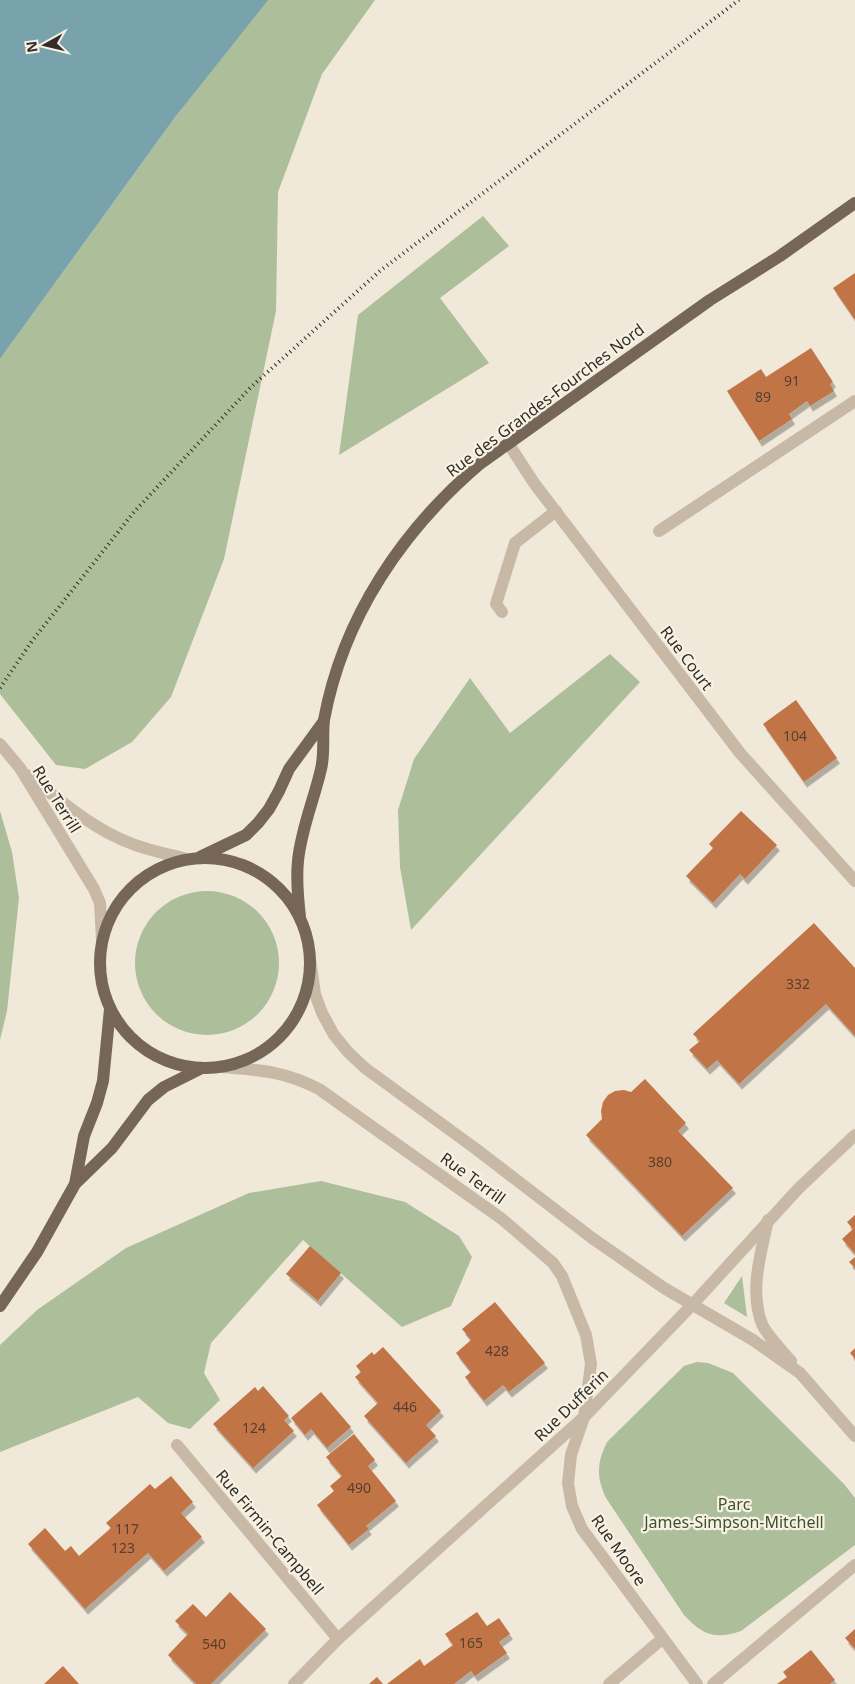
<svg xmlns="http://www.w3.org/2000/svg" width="855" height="1684" font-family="'Noto Sans',sans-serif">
  <defs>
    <filter id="shadow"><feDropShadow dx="3" dy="5.5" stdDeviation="0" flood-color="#0004"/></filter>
  </defs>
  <rect width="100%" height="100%" fill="#f0e8d9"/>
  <!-- green -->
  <path fill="#adbe9a" d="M265,0H375L322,74L278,192L276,311L224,559L171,697L132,742L85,769L56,765L0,694V359L176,116Z
    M483,216L509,246L440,298L489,363L339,455L358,315Z
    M610,654L640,682L411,930L400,867L398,810L414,759L470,678L510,733Z
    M0,811L12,852L19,898L7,1011L0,1040Z
    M135 963a72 72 0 1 1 144 0a72 72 0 1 1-144 0Z
    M321,1181L405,1202L459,1236L472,1257L451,1306L402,1327L303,1240L211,1343L204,1373L220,1400L190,1429L168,1423L138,1397L0,1452V1345L37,1310L126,1248L249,1193Z
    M742,1276L747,1317L724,1303Z
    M697,1362L708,1363L733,1373L844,1484L855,1498V1545L741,1631C714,1640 703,1635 684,1615L606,1498C596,1476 597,1463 607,1442L684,1366Z"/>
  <!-- water -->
  <path fill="#79a3ac" d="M0,0H268L176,116L0,359Z"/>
  <!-- building -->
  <path fill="#c17446" filter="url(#shadow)" d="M855,273V320L833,288Z
    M811,348L833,382L830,384L834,391L810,406L807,401L789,414L792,419L759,441L727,391L761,369L766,377Z
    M796,700L837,758L804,782L763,724Z
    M741,811L777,845L745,879L740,874L713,903L686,876L713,848L709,844Z
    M814,923L855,968V1036L826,1004L739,1084L717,1060L707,1069L689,1050L700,1041L693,1034Z
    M645,1079L686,1123L678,1131L733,1188L682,1236L586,1135L602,1119L601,1111L603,1102L608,1095L615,1091L624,1090L631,1092Z
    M855,1215V1254L842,1239L853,1229L847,1222Z
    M310,1246L341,1273L318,1301L286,1274Z
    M855,1257V1268L849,1262Z
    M495,1302L545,1363L509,1392L503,1385L484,1401L465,1377L471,1372L456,1353L471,1340L462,1329Z
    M383,1347L441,1411L426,1425L436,1436L406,1463L364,1416L378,1403L355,1377L361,1372L356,1366L372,1352L374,1355Z
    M855,1348V1359L850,1353Z
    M263,1386L289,1416L284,1420L294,1431L253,1468L213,1424L255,1387L258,1391Z
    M321,1392L351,1427L327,1448L311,1429L305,1435L291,1418Z
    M354,1434L375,1460L368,1466L396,1501L366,1526L369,1529L349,1545L317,1505L334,1491L330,1486L342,1476L326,1457Z
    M171,1476L193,1502L181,1513L202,1537L164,1571L148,1553L85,1609L28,1544L45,1528L65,1551L71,1546L79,1556L111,1528L106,1523L150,1484L155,1489Z
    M230,1592L266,1629L211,1684H196L168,1655L188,1634L175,1621L193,1604L206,1617Z
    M477,1612L487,1626L499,1618L510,1634L499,1642L507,1653L475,1676L471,1671L454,1684H387L420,1659L424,1666L453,1645L445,1634Z
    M855,1629V1649L845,1638Z
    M811,1650L835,1680L830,1684H777L787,1677L783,1672Z
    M63,1666L79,1684H44Z
    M377,1677L383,1684H369Z"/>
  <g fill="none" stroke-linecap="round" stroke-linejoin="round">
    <!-- service -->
    <path stroke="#c7b9a6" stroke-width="12" d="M659,531L855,401
      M502,612L496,604L515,543L556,511"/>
    <!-- minor -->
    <path stroke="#c7b9a6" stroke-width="12" d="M508,443L534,483L740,753L855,881
      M693,1304L798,1189L855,1135
      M177,1445L338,1639
      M713,1684L855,1565"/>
    <!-- tertiary -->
    <path stroke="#c7b9a6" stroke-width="12" d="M0,744L20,768L94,889L100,903L102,940
      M27,775C60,800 91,828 130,843C147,850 168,854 186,859
      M310,959L315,994L322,1013L334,1035L348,1052L365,1068L476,1149L592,1238L664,1288L753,1340L800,1373L855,1436
      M222,1067C260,1070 284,1071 319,1089L502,1219L553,1263L562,1276L586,1335L591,1364L584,1417L571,1455L568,1483L572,1506L582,1529L697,1684
      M768,1220C761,1253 749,1291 762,1324C766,1334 783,1352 791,1361
      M294,1684L338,1639L584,1417L693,1304
      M609,1684L662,1639"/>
    <!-- primary -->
    <path stroke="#756658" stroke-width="12" d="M200,857L246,835L258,823L269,809L279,791L289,769L324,721
      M100 963a105 105 0 1 1 210 0a105 105 0 1 1-210 0Z
      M300,917C298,899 296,879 298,861C301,829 314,800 321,769C325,753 322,736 324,720C343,617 403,529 481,463L710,300L780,256L855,203
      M75,1184L84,1136L97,1103L103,1081L110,1009
      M0,1306L37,1252L75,1184L112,1148L148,1100L164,1087L202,1068"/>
    <!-- rail -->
    <path stroke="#342c26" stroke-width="4" stroke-dasharray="1 4" stroke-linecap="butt" d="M0,688L32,641L134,512L251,387L381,270L739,0"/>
  </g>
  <g text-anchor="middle" stroke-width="4.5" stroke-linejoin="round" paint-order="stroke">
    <!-- number labels -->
    <g font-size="14" fill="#573e2e">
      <text x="792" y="386">91</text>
      <text x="763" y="402">89</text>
      <text x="795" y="741">104</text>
      <text x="798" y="989">332</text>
      <text x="660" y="1167">380</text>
      <text x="497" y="1356">428</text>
      <text x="405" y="1412">446</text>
      <text x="254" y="1433">124</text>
      <text x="359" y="1493">490</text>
      <text x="127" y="1534">117</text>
      <text x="123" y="1553">123</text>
      <text x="471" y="1648">165</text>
      <text x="214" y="1649">540</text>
    </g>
    <!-- street labels -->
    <g font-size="16" fill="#342c26" stroke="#f8f2e5">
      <text transform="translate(545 400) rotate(-37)" y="6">Rue des Grandes-Fourches Nord</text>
      <text transform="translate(687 658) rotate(53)" y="6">Rue Court</text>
      <text transform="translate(57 799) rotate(58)" y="6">Rue Terrill</text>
      <text transform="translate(473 1178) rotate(36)" y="6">Rue Terrill</text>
      <text transform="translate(571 1405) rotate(-44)" y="6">Rue Dufferin</text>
      <text transform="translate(270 1532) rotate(50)" y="6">Rue Firmin-Campbell</text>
      <text transform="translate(619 1550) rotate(55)" y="6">Rue Moore</text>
    </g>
    <!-- park labels -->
    <g font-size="16" fill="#3e512b" stroke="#f8f2e5">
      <text x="734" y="1510">Parc<tspan x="734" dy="18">James-Simpson-Mitchell</tspan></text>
    </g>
  </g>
  <!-- north arrow -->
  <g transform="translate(45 45) rotate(262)" stroke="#f8f2e5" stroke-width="4" paint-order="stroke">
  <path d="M0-4L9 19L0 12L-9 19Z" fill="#342c26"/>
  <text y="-8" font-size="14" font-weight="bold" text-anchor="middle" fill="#342c26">N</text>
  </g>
</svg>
